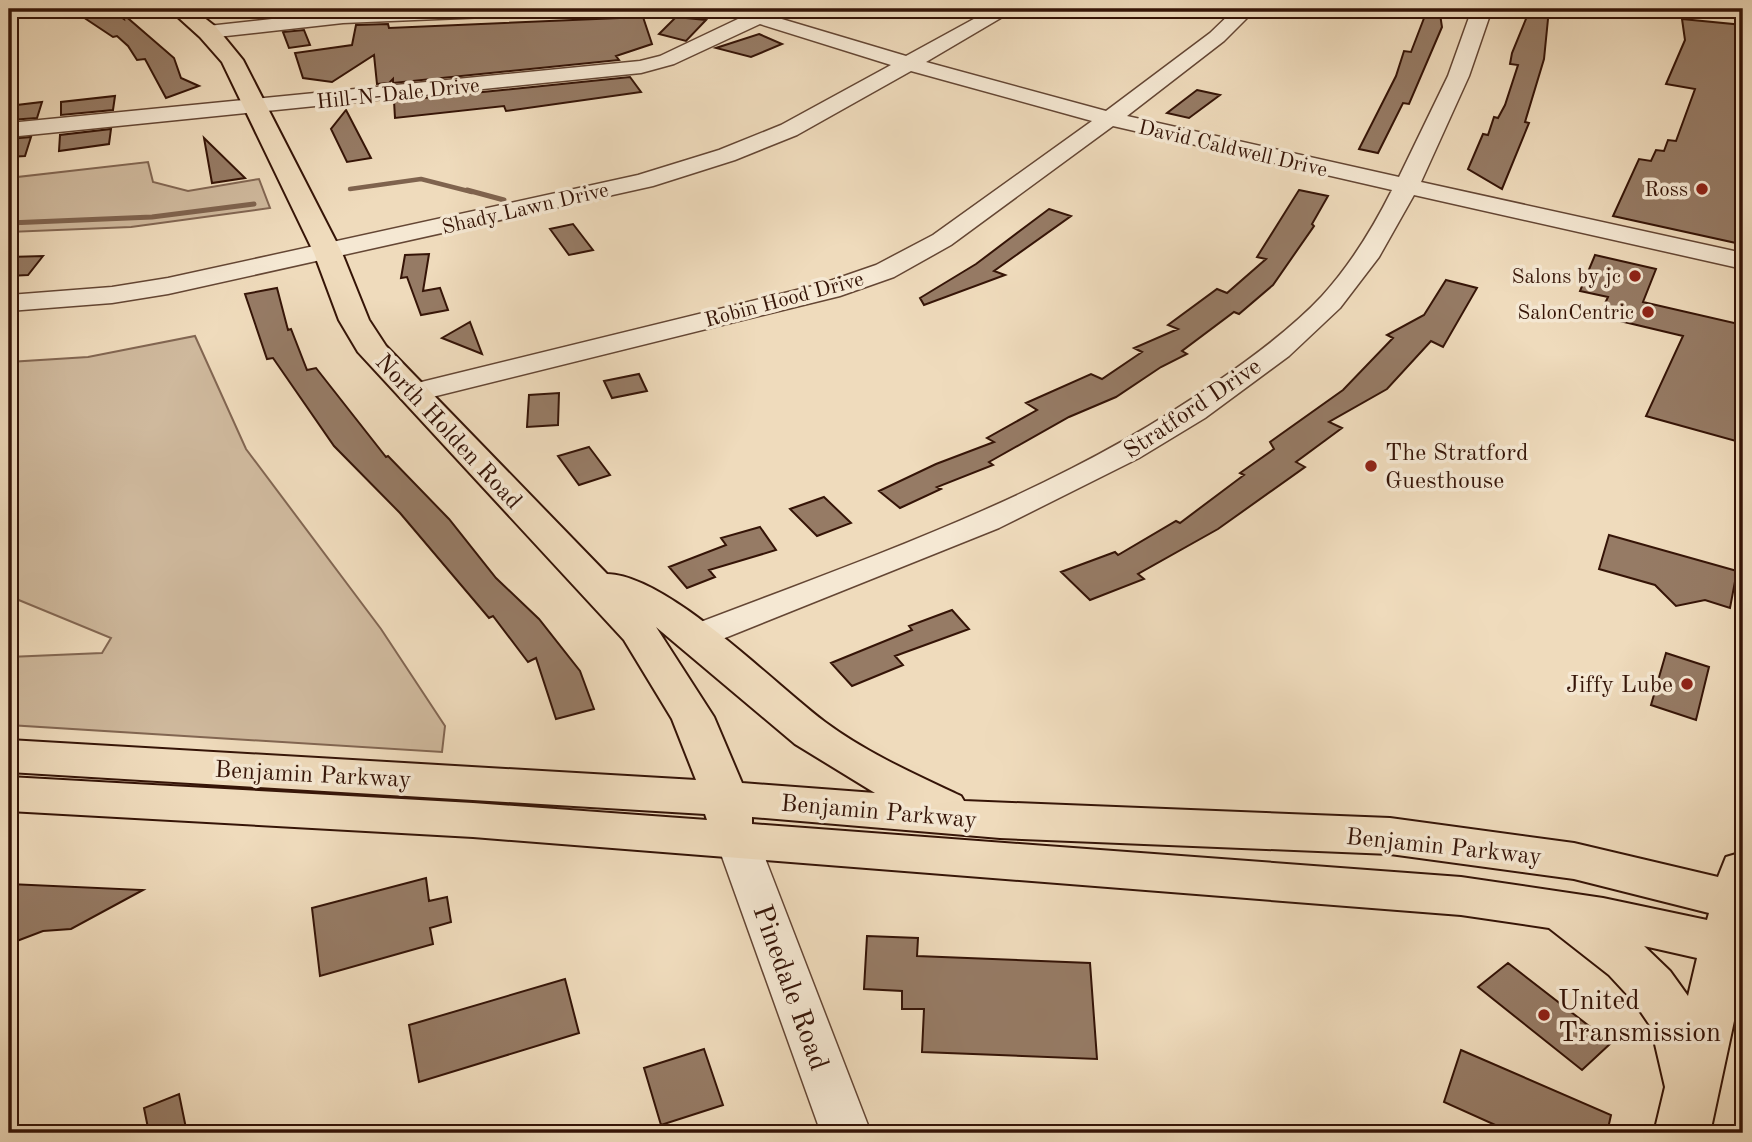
<svg xmlns="http://www.w3.org/2000/svg" width="1752" height="1142" font-family="'Old Standard TT',serif">
  <rect width="100%" height="100%" fill="#efdbbc"/>
  <filter id="stains"><feTurbulence type="fractalNoise" baseFrequency=".00286" numOctaves="4"/><feColorMatrix values="0 0 0 0 .2 0 0 0 0 .09 0 0 0 0 .02 0 0 0 .5 -.17"/></filter>
  <radialGradient id="worn" r=".72"><stop offset=".6" stop-color="#630" stop-opacity="0"/><stop offset="1" stop-color="#630" stop-opacity=".3"/></radialGradient>
  <!-- green -->
  <path fill="#cfb99d" stroke="#826652" stroke-width="2" d="M148,162L153,182L188,191L259,179L270,208L131,227L9,232V178Z
    M195,336L246,449L381,629L445,726L442,752L9,725V657L102,653L111,638L9,596V362L88,357Z"/>
  <g fill="none" stroke-linecap="round" stroke-linejoin="round">
    <!-- stream-far1 -->
    <path stroke="#7f634e" stroke-width="4.5" d="M350,189L421,179L472,192"/>
    <!-- stream -->
    <path stroke="#7f634e" stroke-width="5" d="M467,190L504,200
      M9,223L152,217L254,204"/>
  </g>
  <!-- building -->
  <path fill="#967b65" stroke="#351407" stroke-width="2" d="M71,9H109L124,19L123,14L174,58L181,78L199,86L166,98L145,59L137,60L128,46L117,36L113,37Z
    M1530,9H1549L1544,59L1525,122L1529,123L1502,189L1468,169L1483,134L1488,135L1494,117L1498,118L1505,105L1518,65L1510,64L1512,53Z
    M1426,13L1440,14L1442,27L1409,104L1403,103L1378,153L1359,149L1396,76L1404,51L1411,52Z
    M643,17L652,44L616,56L619,60L393,83V79L389,83L377,84L374,55L332,82L303,78L295,53L352,45L356,25L388,24L389,28Z
    M676,17L706,20L686,41L659,34Z
    M1682,19L1743,25V219L1736,243L1613,216L1639,159L1651,161L1656,150L1664,151L1668,140L1676,141L1695,89L1666,84L1685,40Z
    M304,30L310,45L289,48L283,32Z
    M759,34L782,44L751,57L716,48Z
    M630,77L641,92L506,111L504,106L395,118L394,101Z
    M1197,90L1220,95L1189,118L1167,113Z
    M115,96L113,110L61,115V102Z
    M42,102L37,118L10,120L17,105Z
    M346,110L371,158L347,162L331,129Z
    M111,129L109,144L59,151L60,135Z
    M31,137L25,156L9,157V139Z
    M204,138L245,178L212,183Z
    M1299,190L1328,196L1312,224L1314,226L1273,285L1239,314L1234,312L1182,351L1187,354L1161,367L1116,397L1069,417L989,462L993,465L937,487L941,489L900,508L879,491L936,464L994,442L987,438L1037,410L1026,403L1091,374L1102,379L1142,352L1134,348L1178,329L1168,325L1217,289L1227,293L1266,259L1257,257Z
    M1049,209L1071,216L994,271L1005,275L924,305L920,298L976,264Z
    M573,224L593,250L569,255L550,229Z
    M429,254L423,291L440,288L448,310L421,315L407,277L401,278L405,255Z
    M1595,255L1656,269L1643,302L1743,325V443L1646,416L1683,336L1599,316L1608,297L1580,291Z
    M43,256L28,275L9,276V257Z
    M1446,280L1477,288L1443,347L1431,341L1387,389L1329,422L1342,428L1296,462L1305,467L1218,529L1138,574L1144,579L1090,600L1061,572L1115,552L1118,555L1176,521L1180,523L1244,475L1240,473L1274,449L1270,442L1343,390L1393,338L1387,335L1424,315Z
    M277,288L288,330L291,329L307,370L316,368L386,457L388,456L449,519L496,578L539,619L580,671L594,709L556,719L536,658L528,662L493,616L489,618L400,513L334,446L273,358L267,359L245,294Z
    M470,322L482,354L442,338Z
    M639,374L647,391L612,398L604,381Z
    M559,393L558,425L527,427L529,395Z
    M589,447L610,475L579,485L558,456Z
    M824,497L851,523L817,536L790,509Z
    M760,527L776,550L709,570L715,577L687,588L669,567L726,545L721,538Z
    M1609,535L1737,571L1730,608L1705,600L1676,606L1655,585L1599,569Z
    M952,610L969,629L895,656L903,665L852,686L831,663L912,630L909,626Z
    M1666,653L1709,667L1696,720L1651,705Z
    M426,878L429,901L447,897L451,922L430,928L433,944L320,976L312,908Z
    M9,884L143,890L71,929L43,931L9,944Z
    M867,936L918,938L917,956L1090,963L1097,1059L922,1052L924,1009H902V991L864,989Z
    M1508,963L1611,1043L1582,1070L1478,987Z
    M565,979L579,1033L419,1082L409,1025Z
    M704,1049L723,1105L661,1125L644,1068Z
    M1461,1050L1611,1115L1607,1133H1513L1444,1102Z
    M179,1094L187,1133H149L144,1108Z"/>
  <g fill="none" stroke-linecap="round" stroke-linejoin="round">
    <defs>
      <path id="minor" d="M9,9H26L9,18Z
        M399,9H542L532,15L343,23L208,38L198,32L208,26L343,11Z
        M720,9H775L778,13L775,17L906,56L992,9H1016L926,62L1106,111L1210,33L1235,9H1256L1224,41L1127,116L1399,177L1448,76L1472,9H1492L1469,76L1421,182L1743,253V269L1414,195L1379,257L1340,308L1289,356L1205,418L1139,458L999,528L695,650L682,647L677,638L682,629C864,559 1054,496 1215,383C1253,357 1291,329 1322,296C1351,264 1373,228 1392,190L1113,126L951,245L894,277L840,296L412,402L401,399L397,393L401,387L821,284L876,265L933,235L1092,121L911,71L797,135L735,160L653,186L168,294L112,303L9,311V295L112,287L168,278L638,175L719,150L781,125L891,65L760,24L674,64L641,73L9,137V123L640,61L660,56L740,18L723,13Z
        M737,824L752,829L758,840L871,1133H821L716,840L722,829Z"/>
      <path id="major" d="M169,9H193L216,27L243,60L342,253L369,320L386,346L607,574C668,575 775,685 825,722C867,753 914,774 961,796L964,801L1390,818L1574,843L1718,877L1726,857L1743,852V979L1710,1133H1654L1665,1087L1651,1027L1634,1002L1609,975L1549,928L1461,915L473,837L9,811V777L473,803L707,820L705,814L9,772V740L696,780L672,719L624,640L358,352L339,320L314,253L222,62L200,37ZM656,627L795,744L875,793L742,783L714,717ZM752,817L1000,838L1390,854L1574,879L1709,913L1707,920L1603,898L1461,877L752,824ZM1644,946L1697,958L1688,996L1670,971Z"/>
    </defs>
    <!-- minor casing -->
    <use href="#minor" stroke="#644634" stroke-width="3"/>
    <!-- major casing -->
    <use href="#major" stroke="#351407" stroke-width="4"/>
    <!-- minor -->
    <use href="#minor" fill="#f5e8d3" fill-rule="evenodd"/>
    <!-- major -->
    <use href="#major" fill="#efdbbc" fill-rule="evenodd"/>
  </g>
  <!-- markers -->
  <g fill="#8f2418" stroke="#f5e8d3" stroke-width="2.5">
    <circle cx="1702" cy="189" r="7"/>
    <circle cx="1635" cy="276" r="7"/>
    <circle cx="1648" cy="312" r="7"/>
    <circle cx="1371" cy="466" r="7"/>
    <circle cx="1687" cy="684" r="7"/>
    <circle cx="1544" cy="1015" r="7"/>
  </g>
  <g text-anchor="middle" stroke-width="7" stroke-linejoin="round" paint-order="stroke">
    <!-- far-street labels -->
    <g font-size="21" fill="#351407" stroke="#f5e8d3">
      <text transform="translate(398 93) rotate(-6)" y="7">Hill-N-Dale Drive</text>
      <text transform="translate(1233 148) rotate(13)" y="7">David Caldwell Drive</text>
      <text transform="translate(525 208) rotate(-13)" y="7">Shady Lawn Drive</text>
      <text transform="translate(784 299) rotate(-15)" y="7">Robin Hood Drive</text>
    </g>
    <!-- far-poi labels -->
    <g font-size="21" fill="#351407" stroke="#f5e8d3" text-anchor="end">
      <text x="1688" y="196">Ross</text>
      <text x="1621" y="283">Salons by jc</text>
      <text x="1634" y="319">SalonCentric</text>
    </g>
    <!-- street labels -->
    <g font-size="24" fill="#351407" stroke="#f5e8d3">
      <text transform="translate(1192 408) rotate(-34)" y="8">Stratford Drive</text>
      <text transform="translate(449 431) rotate(47)" y="8">North Holden Road</text>
      <text transform="translate(313 774) rotate(3)" y="8">Benjamin Parkway</text>
      <text transform="translate(879 811) rotate(5)" y="8">Benjamin Parkway</text>
      <text transform="translate(1444 846) rotate(6)" y="8">Benjamin Parkway</text>
    </g>
    <!-- poi labels -->
    <g font-size="24" fill="#351407" stroke="#f5e8d3" text-anchor="start">
      <text x="1385" y="460">The Stratford<tspan x="1385" dy="28">Guesthouse</tspan></text>
      <text x="1673" y="692" text-anchor="end">Jiffy Lube</text>
    </g>
    <!-- near-street labels -->
    <g font-size="28" fill="#351407" stroke="#f5e8d3">
      <text transform="translate(792 987) rotate(70)" y="10">Pinedale Road</text>
    </g>
    <!-- near-poi labels -->
    <g font-size="28" fill="#351407" stroke="#f5e8d3" text-anchor="start">
      <text x="1558" y="1009">United<tspan x="1558" dy="32">Transmission</tspan></text>
    </g>
  </g>
  <!-- margin -->
  <rect width="1752" height="1142" fill="none" stroke="#efdbbc" stroke-width="35"/>
  <rect x="10" y="10" width="1731" height="1121" fill="none" stroke="#351407" stroke-width="3.5"/>
  <rect x="18" y="18" width="1717" height="1107" fill="none" stroke="#351407" stroke-width="2"/>
  <rect width="100%" height="100%" filter="url(#stains)"/>
  <rect width="100%" height="100%" fill="url(#worn)"/>
</svg>
